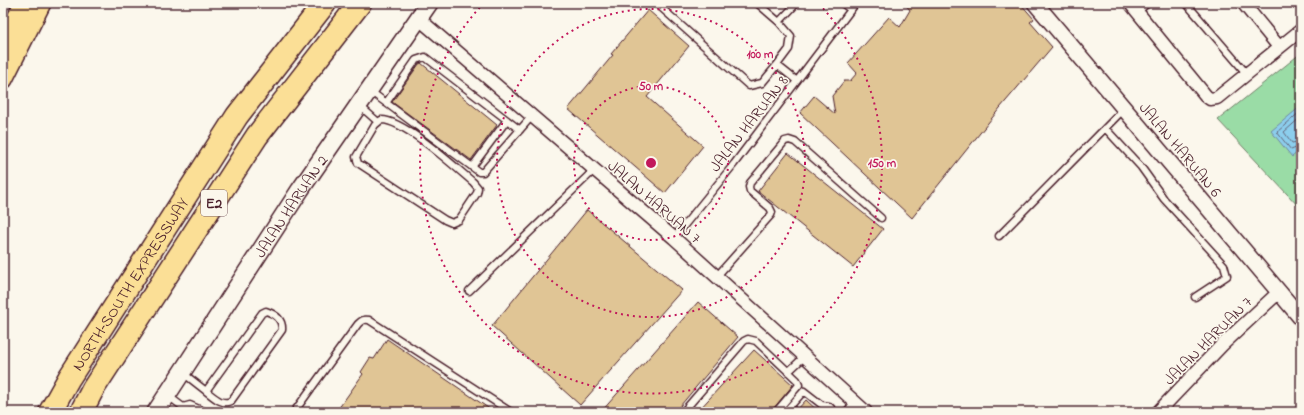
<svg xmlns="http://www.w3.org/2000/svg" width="1304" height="415" font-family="'Indie Flower',sans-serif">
  <rect width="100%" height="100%" fill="#fbf7ec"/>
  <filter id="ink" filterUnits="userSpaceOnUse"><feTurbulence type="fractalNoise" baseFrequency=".025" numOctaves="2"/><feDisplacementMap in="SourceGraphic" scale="8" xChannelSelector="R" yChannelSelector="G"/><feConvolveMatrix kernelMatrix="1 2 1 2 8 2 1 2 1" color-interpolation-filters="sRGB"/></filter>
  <g filter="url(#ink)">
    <!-- green -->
    <path fill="#9adca6" stroke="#727e68" d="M1301,53V209L1218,120Z"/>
    <!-- water -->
    <path fill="#8cceed" stroke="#72889f" d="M1301,106V149L1292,157L1271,131Z"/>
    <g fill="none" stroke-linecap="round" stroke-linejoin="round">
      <!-- shore -->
      <path stroke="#646579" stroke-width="1" d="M1301,111L1277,132L1291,150L1301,146
        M1301,117L1284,132L1292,143L1301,141"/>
    </g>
    <!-- building -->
    <path fill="#e0c595" stroke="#4a1f2b" d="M904,3H1020L1034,19L1030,22L1052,47L1000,108L912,218L800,113L814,96L835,114L832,96L844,81H850L857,73L848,63L889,17L900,27L910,10Z
      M648,10L689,46L647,97L703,146L665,193L568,109L613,55L611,54Z
      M421,63L497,125L471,160L392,102L419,64Z
      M788,153L883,229L853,267L758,191Z
      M587,210L682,290L580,405L492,326Z
      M698,302L738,337L675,412H601Z
      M387,339L494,412H336L363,374L361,372L370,358L374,359Z
      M754,350L793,385L773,409L772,412H697Z
      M806,400L819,412H795Z"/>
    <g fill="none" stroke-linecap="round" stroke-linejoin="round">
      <defs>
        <path id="service" d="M656,3L749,86L762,83L777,65L797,81
          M757,3L779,22L797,3
          M842,3L851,10
          M1186,3L1247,74
          M1137,12L1148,3
          M777,65L789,49L791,36L779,22
          M370,91L479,172H483L532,116
          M386,103L416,60L425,57L520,130
          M360,106L378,122
          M381,120C403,119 455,167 473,182L478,188L477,193L459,220L452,223L445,220L358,163L356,157L375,125Z
          M1105,128L1141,167L1164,199L1224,265L1227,276L1195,297
          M472,167L507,120
          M999,236L1124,109
          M674,238L734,164L856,3
          M717,276L771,215L772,212L770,208L750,191L749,187L750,183L785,141L789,140L795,142L881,218
          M469,291L594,170
          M788,372L805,356
          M183,373L206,391L262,313L266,311C275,314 283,319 282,330L231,401C222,406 213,396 206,391
          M167,395L183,407L185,412
          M183,407L190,405L206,412
          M294,412L358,324C362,320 364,319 369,320L511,412
          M683,412L744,341L748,339L756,341L797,380L799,385L776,412
          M785,412L804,391L822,405L829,406L835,412
          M846,412L855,402"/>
        <path id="minor" d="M1130,3L1206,96L1210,99L1217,98L1301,30
          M1243,3L1279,47
          M418,18L674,238L866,412
          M1158,412L1222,345L1279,292"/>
        <path id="tertiary" d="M1035,3L1301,318"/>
        <g id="secondary">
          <path id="s1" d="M156,412L300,190L429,3"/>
        </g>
        <path id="primary" d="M3,48L24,3
          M3,79L41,3"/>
        <g id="motorway">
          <path id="s2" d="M50,412L69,378L237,116L325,3"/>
          <path d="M81,412L93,389L257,136L360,3"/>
        </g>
      </defs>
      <!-- service casing -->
      <use href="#service" stroke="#4a1f2b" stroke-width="9"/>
      <!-- minor casing -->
      <use href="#minor" stroke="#4a1f2b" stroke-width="15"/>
      <!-- tertiary casing -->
      <use href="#tertiary" stroke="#4a1f2b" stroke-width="18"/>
      <!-- secondary casing -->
      <use href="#secondary" stroke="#4a1f2b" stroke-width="20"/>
      <!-- primary casing -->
      <use href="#primary" stroke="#4a1f2b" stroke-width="22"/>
      <!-- motorway casing -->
      <use href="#motorway" stroke="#4a1f2b" stroke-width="25"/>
      <!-- service -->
      <use href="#service" stroke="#fbf7ec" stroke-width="6"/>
      <!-- minor -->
      <use href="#minor" stroke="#fbf7ec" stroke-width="12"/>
      <!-- tertiary -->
      <use href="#tertiary" stroke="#fbf7ec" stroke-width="15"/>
      <!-- secondary -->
      <use href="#secondary" stroke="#fbf7ec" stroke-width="17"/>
      <!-- primary -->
      <use href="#primary" stroke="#fbdf96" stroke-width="19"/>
      <!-- motorway -->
      <use href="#motorway" stroke="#fbdf96" stroke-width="22"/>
    </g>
  </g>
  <!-- distance rings -->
  <g fill="none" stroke="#c2185b" stroke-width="2" stroke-dasharray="2 4">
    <circle cx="651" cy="163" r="77"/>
    <circle cx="651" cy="163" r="154"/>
    <path d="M819 4A231 231 0 1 1 483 4"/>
  </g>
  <g text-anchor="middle" stroke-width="3.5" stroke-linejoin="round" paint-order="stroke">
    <!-- shield labels -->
    <rect fill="#fbf7ec" stroke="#7f6065" stroke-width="1" x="201" y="190" width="26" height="26" rx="3"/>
    <g font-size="15" font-weight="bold" fill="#4a1f2b">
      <text x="214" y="208">E2</text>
    </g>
    <!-- street labels -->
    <g font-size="16" fill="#4a1f2b" stroke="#fbf7ec">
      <text transform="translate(748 123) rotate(-52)" y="6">JALAN HARUAN 8</text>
      <text transform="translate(1181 149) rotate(50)" y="6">JALAN HARUAN 6</text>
      <text transform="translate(655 201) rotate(41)" y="6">JALAN HARUAN 7</text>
      <text dy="6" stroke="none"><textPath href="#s1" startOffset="246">JALAN HARUAN 2</textPath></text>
      <text dy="6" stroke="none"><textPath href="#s2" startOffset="151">NORTH–SOUTH EXPRESSWAY</textPath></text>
      <text transform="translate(1207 340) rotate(-45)" y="6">JALAN HARUAN 7</text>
    </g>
  </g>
  <circle cx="651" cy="163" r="6" fill="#c2185b" stroke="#fbf7ec" stroke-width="2"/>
  <g font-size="12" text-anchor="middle" font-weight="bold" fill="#c2185b" stroke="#fbf7ec" stroke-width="3.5" stroke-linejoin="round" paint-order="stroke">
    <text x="760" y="58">100 m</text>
    <text x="651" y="90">50 m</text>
    <text x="882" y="167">150 m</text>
  </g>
  <!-- margin -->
  <rect width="1304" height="415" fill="none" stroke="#fbf7ec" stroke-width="16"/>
  <rect x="8" y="8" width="1288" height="399" fill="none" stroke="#4a1f2b" stroke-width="1.5" filter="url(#ink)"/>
</svg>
